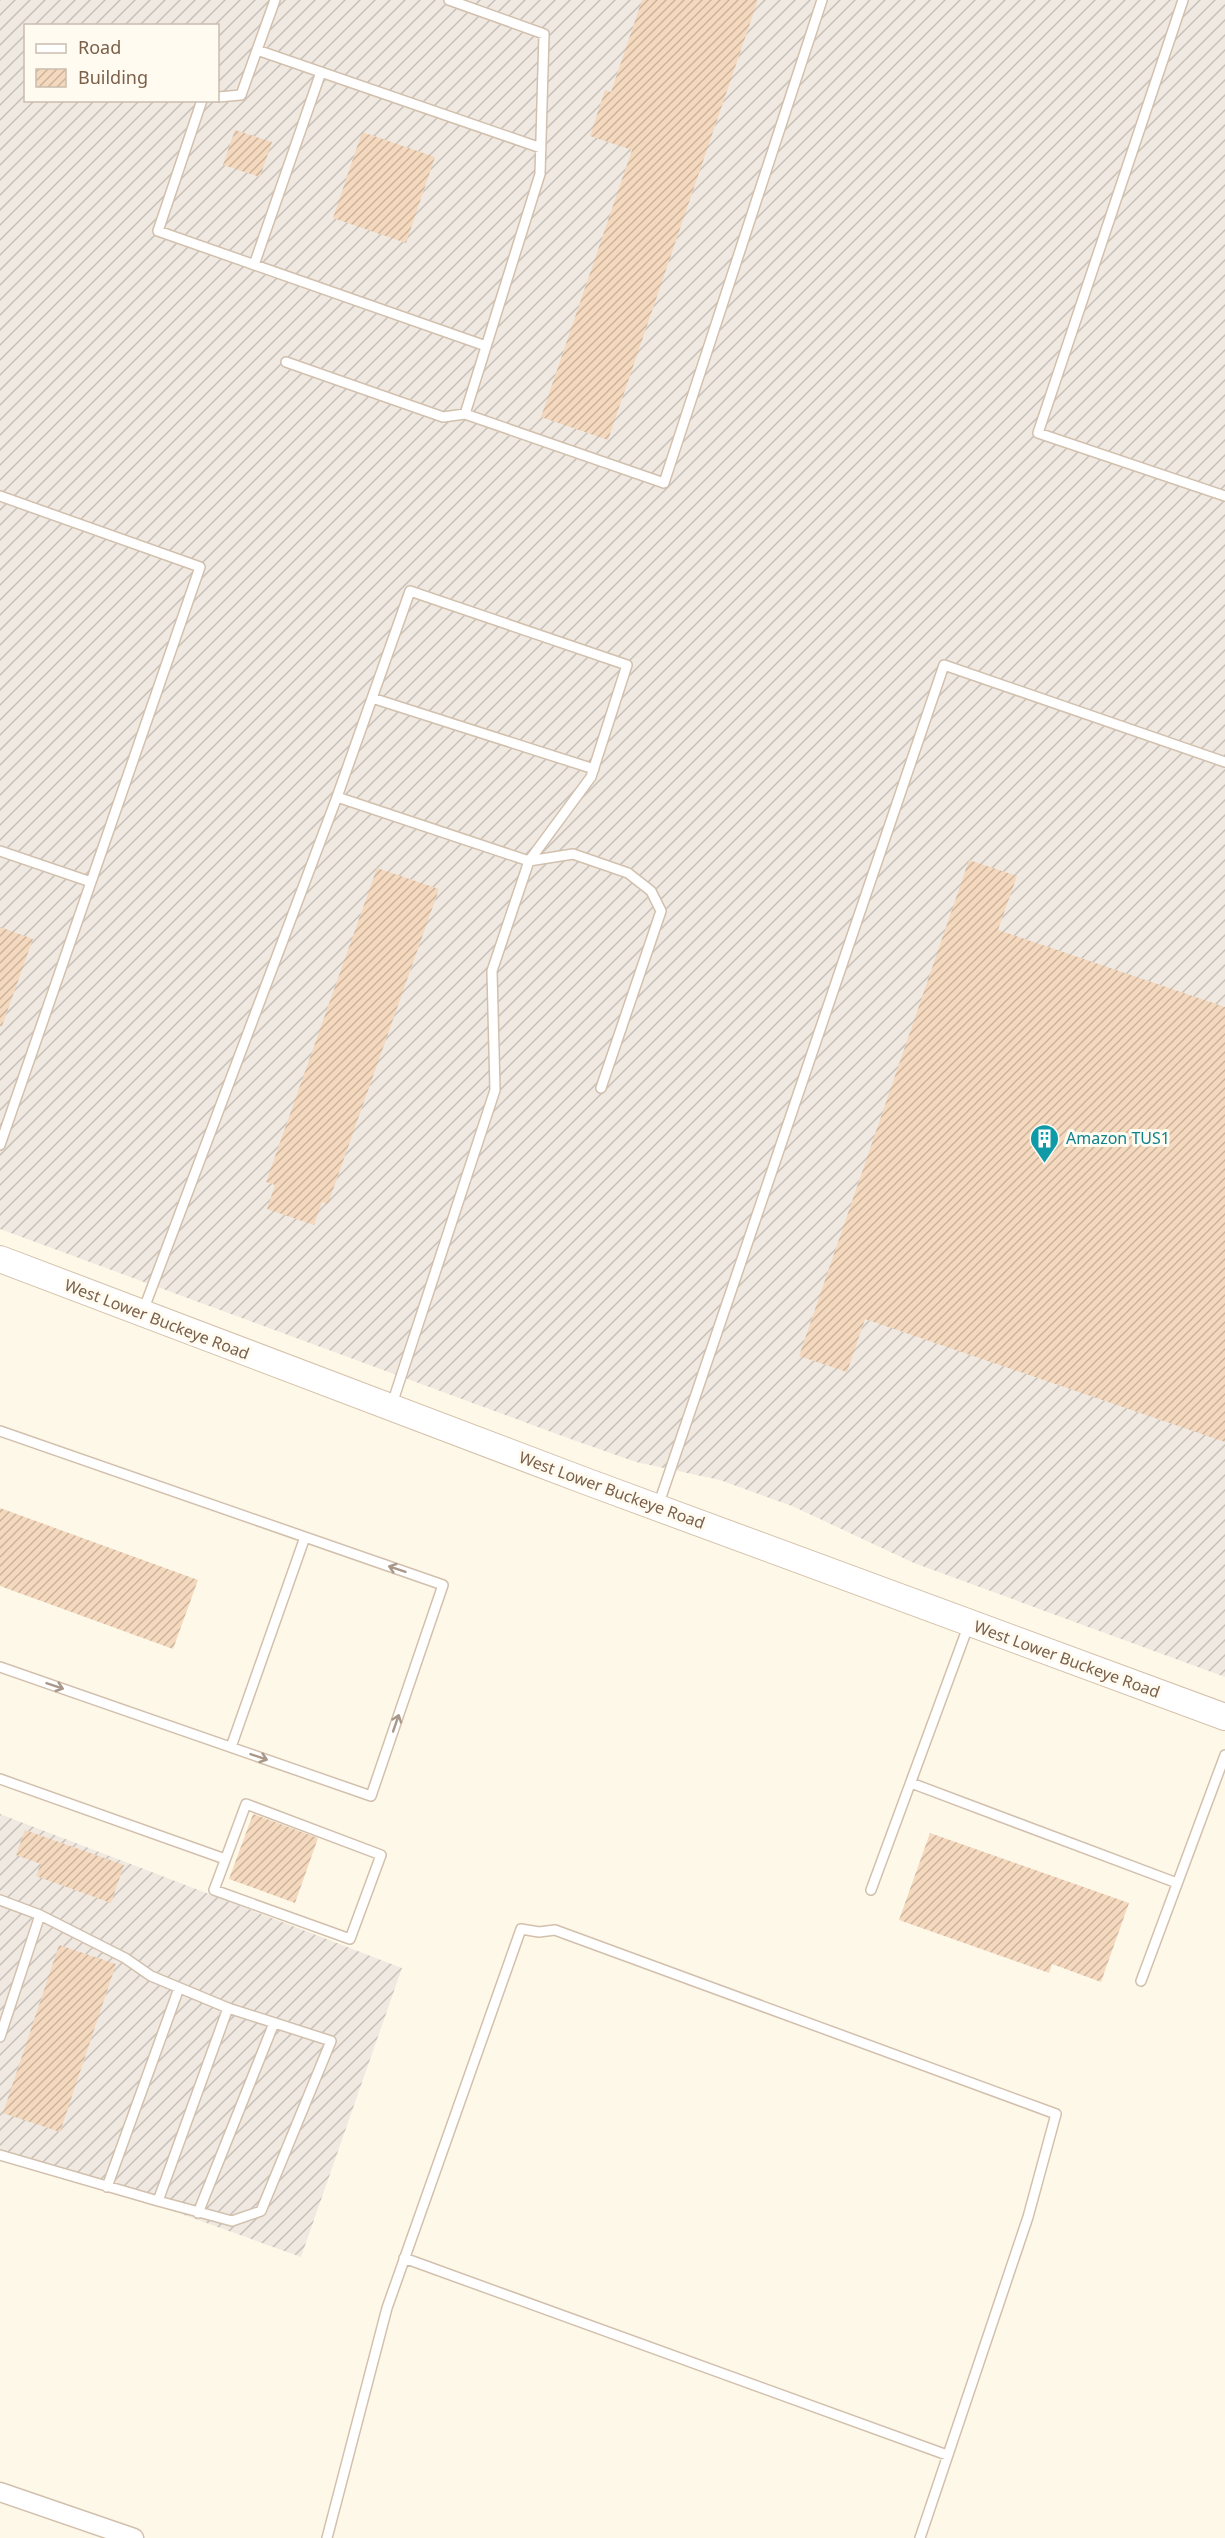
<svg xmlns="http://www.w3.org/2000/svg" width="1225" height="2538" font-family="'Noto Sans',sans-serif">
  <defs>
    <pattern id="industrial-furrows" width="10" height="10" patternUnits="userSpaceOnUse" patternTransform="scale(1.5)"><rect width="10" height="10" fill="#efe9e2"/><path d="M-1 1l2-2M0 10L10 0M9 11l2-2" fill="none" stroke="#c7c0b9"/></pattern>
    <pattern id="building-hatch" width="6" height="6" patternUnits="userSpaceOnUse" patternTransform="scale(1.5)"><rect width="6" height="6" fill="#f5d9be"/><path d="M-1 1l2-2M0 6l6-6M5 7l2-2" fill="none" stroke="#cbb39c"/></pattern>
  </defs>
  <rect width="100%" height="100%" fill="#fef8e9"/>
  <!-- industrial -->
  <path fill="url(#industrial-furrows)" fill-rule="evenodd" d="M0,0H1225V1677L914,1563L792,1506L720,1480L636,1462L573,1440L0,1229ZM26,26H218V100H26Z
    M0,1814L402,1968L301,2257L0,2149Z"/>
  <!-- building -->
  <path fill="url(#building-hatch)" d="M642,0H758L608,440L541,417L632,150L590,136L605,90L611,92Z
    M235,130L272,142L260,177L223,165Z
    M362,132L435,157L406,243L333,218Z
    M969,860L1017,876L998,930L1225,1007V1442L865,1319L847,1372L799,1356Z
    M377,868L439,889L328,1204L322,1202L314,1225L267,1209L275,1185L266,1182Z
    M0,927L33,939L2,1026H0Z
    M0,1508L198,1580L173,1649L0,1586Z
    M253,1814L318,1838L295,1903L229,1879Z
    M25,1830L124,1865L111,1903L36,1876L41,1864L16,1855Z
    M930,1833L1129,1903L1101,1982L1052,1964L1049,1973L899,1920Z
    M59,1945L116,1964L60,2132L3,2113Z"/>
  <g fill="none" stroke-linecap="round" stroke-linejoin="round">
    <defs>
      <path id="service" d="M275,0L257,50L541,148
        M449,0L544,34L540,174L465,414L664,483L822,0
        M1183,0L1038,433L1225,496
        M218,97L241,95L257,50
        M202,100L158,231L486,346
        M254,265L321,72
        M286,362L443,417L465,414
        M0,496L200,567L0,1145
        M372,698L594,769
        M337,797L410,591L627,665L591,777L529,861L573,854L628,873L651,891L661,911L601,1088
        M0,851L91,882
        M143,1311L337,797L529,861L492,971L495,1090L392,1404
        M0,1431L443,1585L371,1796L0,1667
        M658,1506L944,665L1225,762
        M231,1747L305,1537
        M0,1779L225,1859
        M911,1783L1177,1883
        M246,1804L381,1855L350,1939L214,1890Z
        M871,1890L969,1624
        M0,1900L40,1915L125,1958L151,1976L228,2008L158,2201L0,2155
        M1141,1981L1225,1755
        M0,2037L40,1915
        M107,2187L179,1988
        M158,2201L232,2221L261,2211L331,2041L228,2008
        M198,2213L274,2023
        M404,2258L947,2455
        M327,2538L387,2308L521,1929L539,1932L555,1930L1056,2114L1028,2217L920,2538"/>
      <path id="minor" d="M0,2492L134,2538"/>
      <path id="secondary" d="M0,1259L588,1482L1225,1717"/>
    </defs>
    <!-- service casing -->
    <use href="#service" stroke="#d2c0ad" stroke-width="12"/>
    <!-- minor casing -->
    <use href="#minor" stroke="#d2c0ad" stroke-width="21"/>
    <!-- secondary casing -->
    <use href="#secondary" stroke="#d5c1aa" stroke-width="28"/>
    <!-- service -->
    <use href="#service" stroke="#fff" stroke-width="9"/>
    <!-- minor -->
    <use href="#minor" stroke="#fff" stroke-width="18"/>
    <!-- secondary -->
    <use href="#secondary" stroke="#fff" stroke-width="26"/>
  </g>
  <!-- one-way arrows -->
  <defs><path id="oneway-shaft" d="M-6 0H5M1.5-3L5.5 0L1.5 3" fill="none" stroke-width="1.6" stroke-linecap="round" stroke-linejoin="round" transform="scale(1.5)"/></defs>
  <g stroke="#a99889">
    <use href="#oneway-shaft" transform="translate(397 1569) rotate(-161)"/>
    <use href="#oneway-shaft" transform="translate(55 1686) rotate(19)"/>
    <use href="#oneway-shaft" transform="translate(396 1723) rotate(-71)"/>
    <use href="#oneway-shaft" transform="translate(259 1757) rotate(19)"/>
  </g>
  <!-- icons -->
  <defs>
    <symbol id="building-pin" viewBox="-11 -11 22 30"><path d="M0 17L-7.5 6A9.5 9.5 0 1 1 7.5 6Z" fill="#0f9aa8" stroke="#fffbf0"/><path d="M-4-6H4V6H1V3H-1V6H-4ZM-2.5-4.3h1.7v1.8h-1.7ZM.8-4.3h1.7v1.8H.8ZM-2.5-1h1.7V.8h-1.7ZM.8-1h1.7V.8H.8Z" fill="#fff"/></symbol>
  </defs>
  <g fill-rule="evenodd">
    <use href="#building-pin" x="1028" y="1122" width="33" height="45"/>
  </g>
  <g text-anchor="middle" stroke-width="6" stroke-linejoin="round" paint-order="stroke">
    <!-- culture labels -->
    <g font-size="16" fill="#0d838f" stroke="#fffbf0" text-anchor="start">
      <text x="1066" y="1144">Amazon TUS1</text>
    </g>
    <!-- street labels -->
    <g font-size="16" fill="#7b604a" stroke="#fffbf0">
      <text transform="translate(157 1319) rotate(21)" y="6">West Lower Buckeye Road</text>
      <text transform="translate(612 1490) rotate(20)" y="6">West Lower Buckeye Road</text>
      <text transform="translate(1067 1659) rotate(20)" y="6">West Lower Buckeye Road</text>
    </g>
  </g>
  <!-- legend -->
  <rect x="24" y="24" width="195" height="78" fill="#fffbf0" stroke="#cabdae" stroke-width="1.5"/>
  <rect x="36" y="44" width="30" height="9" fill="#ffffff" stroke="#cabdae" stroke-width="1.5"/>
  <text x="78" y="54" font-size="18" fill="#7b604a">Road</text>
  <rect x="36" y="69" width="30" height="18" fill="url(#building-hatch)" stroke="#cabdae" stroke-width="1.5"/>
  <text x="78" y="84" font-size="18" fill="#7b604a">Building</text>
</svg>
